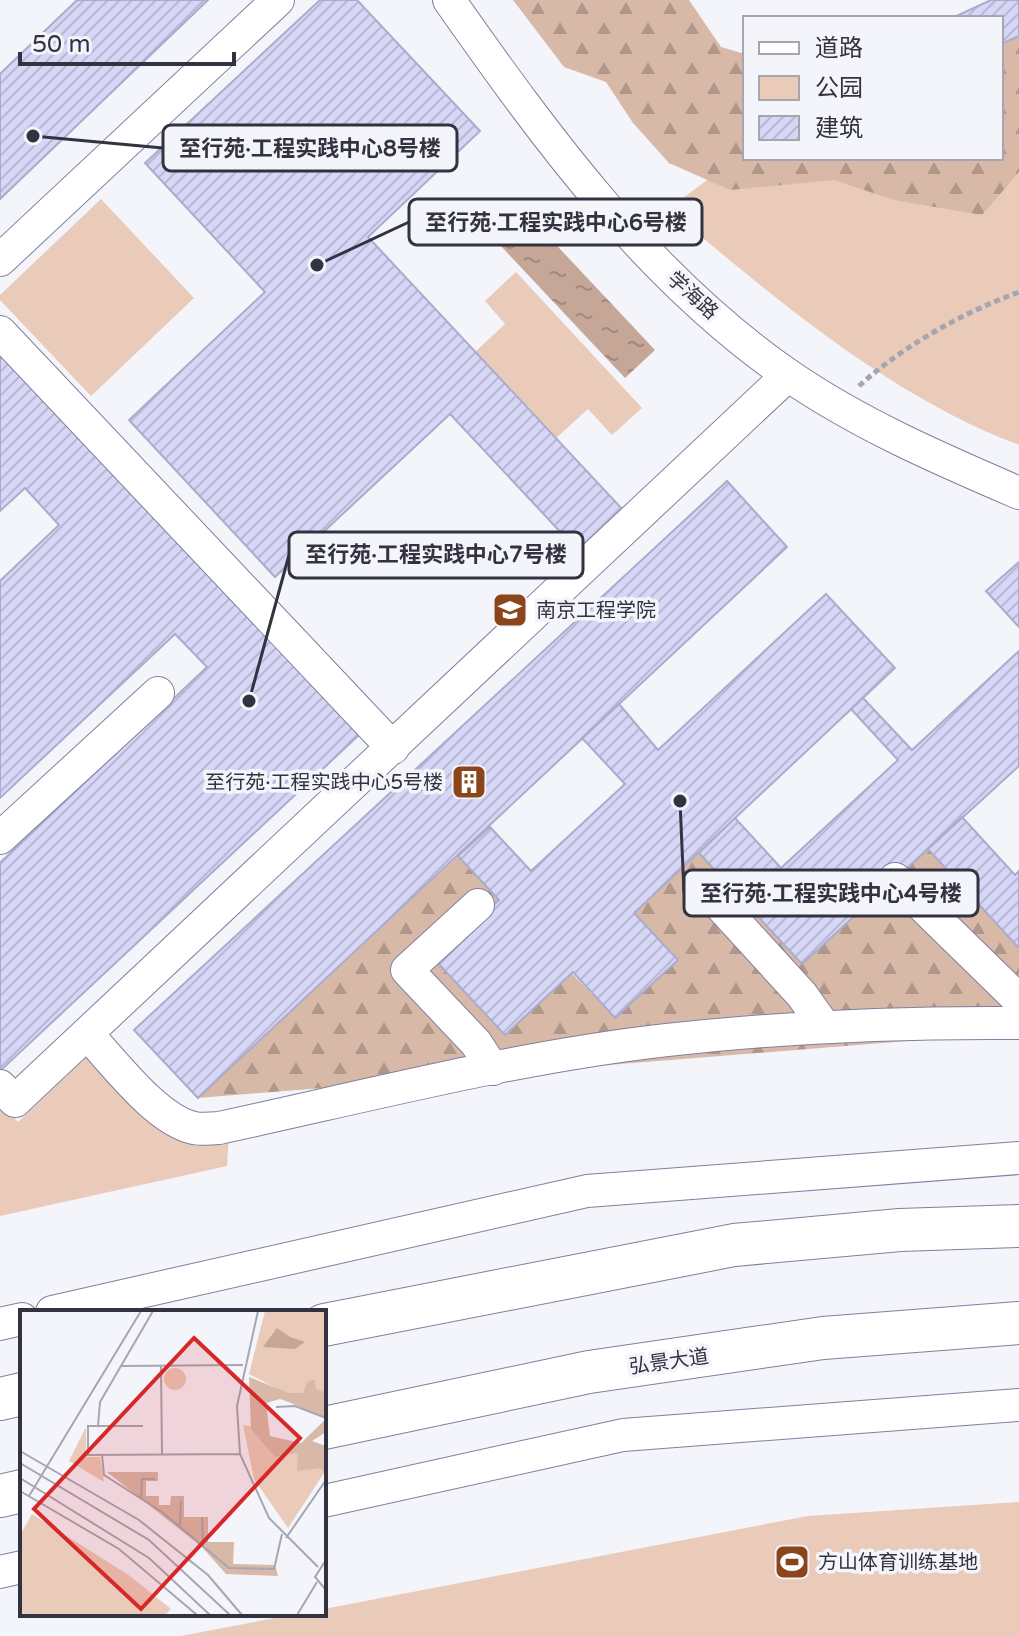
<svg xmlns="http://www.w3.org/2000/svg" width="1019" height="1636" font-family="'Varela Round','Noto Sans SC',sans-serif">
  <defs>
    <pattern id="forest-firs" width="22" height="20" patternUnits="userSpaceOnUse" patternTransform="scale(2)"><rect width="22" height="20" fill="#d8b9a8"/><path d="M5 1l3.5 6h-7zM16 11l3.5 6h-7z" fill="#b0978a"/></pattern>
    <pattern id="water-ripples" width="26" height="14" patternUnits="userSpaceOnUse" patternTransform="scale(2)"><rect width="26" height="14" fill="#c6a696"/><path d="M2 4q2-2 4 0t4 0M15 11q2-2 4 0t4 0" fill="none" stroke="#a1887c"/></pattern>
    <pattern id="building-hatch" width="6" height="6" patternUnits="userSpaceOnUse" patternTransform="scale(2)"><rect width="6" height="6" fill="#d6d6f6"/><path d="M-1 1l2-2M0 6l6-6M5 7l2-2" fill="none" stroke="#b8b8d4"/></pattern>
  </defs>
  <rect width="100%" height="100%" fill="#f4f4fb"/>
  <!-- green -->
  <path fill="#eacab9" d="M1019,143V445C887,395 775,298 668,209L738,157L951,194Z
    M101,199L194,298L91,396L0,300V295Z
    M516,272L642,408L612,435L588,409L555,439L475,352L505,324L485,301Z
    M89,1055L229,1135L227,1166L0,1216V1103L18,1122Z
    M1019,1502V1636H181L296,1614H324V1609L808,1516Z"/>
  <!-- forest -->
  <path fill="url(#forest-firs)" d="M513,0H689L721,47L745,54V158H1001V44L1019,36V172L982,215L894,200L834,180L730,190L669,163L633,123L606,82L564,67Z
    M928,849L1019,948V1032L198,1098L458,856L615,1018L677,960L634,913L699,853L802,964Z"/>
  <!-- water -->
  <path fill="url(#water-ripples)" d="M529,216L655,350L625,378L499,244Z"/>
  <!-- building -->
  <path fill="url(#building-hatch)" stroke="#ababcc" stroke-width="2" d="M77,0H208L0,199V74Z
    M320,0H357L480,131L368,237L624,511L580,553L450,414L275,577L129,420L265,292L145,163Z
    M991,0H1019V36L1001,44V18H952Z
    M0,353L359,735L0,1071V863L207,667L175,634L0,798V581L59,525L25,488L0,511Z
    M727,481L787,547L198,1098L134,1030Z
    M1019,562V627L986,591Z
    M826,594L895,668L634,913L678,960L615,1018L573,972L505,1035L435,960L499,900L458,856L490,827L531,871L625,784L582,738L619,704L658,750Z
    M1019,651V766L802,964L699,853L735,818L781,868L898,760L851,709L863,698L912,750Z
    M962,817L1015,875L1019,871V948L928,849Z"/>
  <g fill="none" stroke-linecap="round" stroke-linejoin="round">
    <defs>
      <path id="minor" d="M449,0C546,138 647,277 788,375C859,424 940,459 1019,493
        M0,260L278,0
        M0,332L393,748
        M0,838L158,693
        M895,879L1019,1000
        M708,892L802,995L824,1026
        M478,905L407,970L476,1043L493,1069
        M87,1034C113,1061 156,1120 194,1128C201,1130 211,1128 219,1128C367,1096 516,1057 667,1040C784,1027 901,1022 1019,1023
        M0,1086L15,1101L788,375
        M52,1312L587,1191L1019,1158
        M0,1324L22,1319
        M324,1501L623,1435L1019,1405
        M0,1572L22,1567"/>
      <path id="major" d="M324,1325L734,1245L900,1230L1019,1226
        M0,1399L22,1394
        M324,1428L589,1372L823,1338L1019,1323
        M0,1496L22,1491"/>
    </defs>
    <!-- minor casing -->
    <use href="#minor" stroke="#807f9f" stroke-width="34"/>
    <!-- major casing -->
    <use href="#major" stroke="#807f9f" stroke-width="44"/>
    <!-- path -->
    <path stroke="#a5a5af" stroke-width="5" stroke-dasharray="6 4" stroke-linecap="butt" d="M859,386C903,346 962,313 1019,292"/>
    <!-- minor -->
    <use href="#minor" stroke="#fff" stroke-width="32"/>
    <!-- major -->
    <use href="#major" stroke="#fff" stroke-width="42"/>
  </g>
  <!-- icons -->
  <defs>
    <symbol id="university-square" viewBox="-11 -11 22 22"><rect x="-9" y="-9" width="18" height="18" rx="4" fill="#8a461a" stroke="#f4f4fb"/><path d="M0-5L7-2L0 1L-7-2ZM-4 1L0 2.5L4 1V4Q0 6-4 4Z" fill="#fff"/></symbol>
    <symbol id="building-square" viewBox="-11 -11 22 22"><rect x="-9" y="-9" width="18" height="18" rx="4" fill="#8a461a" stroke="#f4f4fb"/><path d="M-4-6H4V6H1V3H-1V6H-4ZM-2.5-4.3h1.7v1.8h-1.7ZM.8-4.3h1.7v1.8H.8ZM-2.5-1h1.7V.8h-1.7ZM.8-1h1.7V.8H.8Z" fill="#fff"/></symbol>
    <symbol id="stadium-square" viewBox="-11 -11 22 22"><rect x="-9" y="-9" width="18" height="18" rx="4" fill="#8a461a" stroke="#f4f4fb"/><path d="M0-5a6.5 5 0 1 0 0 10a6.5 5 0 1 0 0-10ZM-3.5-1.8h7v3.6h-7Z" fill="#fff"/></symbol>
  </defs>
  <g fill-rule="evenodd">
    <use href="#university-square" x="490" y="590" width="40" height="40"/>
    <use href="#building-square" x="449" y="762" width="40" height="40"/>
    <use href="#stadium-square" x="772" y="1542" width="40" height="40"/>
  </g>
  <g text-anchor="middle" stroke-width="7" stroke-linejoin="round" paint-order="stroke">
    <!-- street labels -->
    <g font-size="20" fill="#333240" stroke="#f4f4fb">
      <text transform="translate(693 295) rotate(42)" y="7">学海路</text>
      <text transform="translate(669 1361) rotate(-8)" y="7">弘景大道</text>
    </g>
    <!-- poi labels -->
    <g font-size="20" fill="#333240" stroke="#f4f4fb" text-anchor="start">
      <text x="536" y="617">南京工程学院</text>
      <text x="443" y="789" text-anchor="end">至行苑·工程实践中心5号楼</text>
      <text x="818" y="1569">方山体育训练基地</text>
    </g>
  </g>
  <!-- overview -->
  <g transform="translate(20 1310)">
    <rect width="306" height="306" fill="#f4f4fb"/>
    <path d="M245,1H306V104L229,64ZM144 69a11 11 0 1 1 22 0a11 11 0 1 1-22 0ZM223,115L236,117L254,141L279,142L306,160L268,218L234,169ZM66,117V147H80L84,172L49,151ZM12,204L110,266L151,299L145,305H0V225Z" fill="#eacab9"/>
    <path d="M229,67L269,83H283L288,71L295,70L296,79L306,83V122L292,131L306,136L305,163L300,158L277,161L278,143L255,147L231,119ZM260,89L271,93L306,109L281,133L250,126L246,93ZM87,162H138V171H126V186H139V195H150L151,186H164V207H188V232H214L213,254L255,255L258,266L206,264L182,237Z" fill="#d8b9a8" fill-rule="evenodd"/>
    <path d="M257,18L270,27L285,32L275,39L243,37Z" fill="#c6a696"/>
    <path fill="none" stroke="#a7a6b0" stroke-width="2" d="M238,1L217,96L220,144L249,208L298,257M102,56L223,55M141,56L142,145M256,97L275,96L306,108M78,116L80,92L133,1M123,116H68V145L220,144M0,141L119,210L188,265L222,305M82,145L84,165L142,202L209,258L254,259L262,224M0,153L129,230L210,305M0,168L129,248L190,305M0,181L99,239L177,305M9,186L121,1M121,188L122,169H135M182,207L183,237M160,216L161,191M266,228L306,170M306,250L295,267L306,280M277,305L297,272"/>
    <path fill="#d62828" fill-opacity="0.15" stroke="#d62828" stroke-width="4" d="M174,28L280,128L121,299L14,199Z"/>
    <rect width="306" height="306" fill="none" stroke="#333240" stroke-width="4"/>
  </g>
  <!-- callouts -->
  <path fill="none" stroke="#333240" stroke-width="3" d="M33 136L163 148M317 265L409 222M249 701L289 555M680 801L684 893"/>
  <g fill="#333240" stroke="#f4f4fb" stroke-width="3">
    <circle cx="33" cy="136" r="8"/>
    <circle cx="317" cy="265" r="8"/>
    <circle cx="249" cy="701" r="8"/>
    <circle cx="680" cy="801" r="8"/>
  </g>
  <g fill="#f4f4fb" stroke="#333240" stroke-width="3">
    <rect x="163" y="125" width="294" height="46" rx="8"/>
    <rect x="409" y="199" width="293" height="46" rx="8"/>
    <rect x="289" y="532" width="294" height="46" rx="8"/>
    <rect x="684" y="870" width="294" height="46" rx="8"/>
  </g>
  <g font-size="22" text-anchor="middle" font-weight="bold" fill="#333240">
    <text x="310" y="156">至行苑·工程实践中心8号楼</text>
    <text x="556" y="230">至行苑·工程实践中心6号楼</text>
    <text x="436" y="562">至行苑·工程实践中心7号楼</text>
    <text x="831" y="901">至行苑·工程实践中心4号楼</text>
  </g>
  <!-- legend -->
  <rect x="743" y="16" width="260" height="144" fill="#f4f4fb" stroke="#a7a6b0" stroke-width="2"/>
  <rect x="759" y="42" width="40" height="12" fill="#ffffff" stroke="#a7a6b0" stroke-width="2"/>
  <text x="815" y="56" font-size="24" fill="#333240">道路</text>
  <rect x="759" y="76" width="40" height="24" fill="#eacab9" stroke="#a7a6b0" stroke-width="2"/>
  <text x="815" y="96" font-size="24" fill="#333240">公园</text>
  <rect x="759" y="116" width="40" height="24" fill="url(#building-hatch)" stroke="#a7a6b0" stroke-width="2"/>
  <text x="815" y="136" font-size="24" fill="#333240">建筑</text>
  <!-- scale -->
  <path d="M20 52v12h214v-12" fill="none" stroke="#333240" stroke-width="4"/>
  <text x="32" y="52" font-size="24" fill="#333240" stroke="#f4f4fb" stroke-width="6" paint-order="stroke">50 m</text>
</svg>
